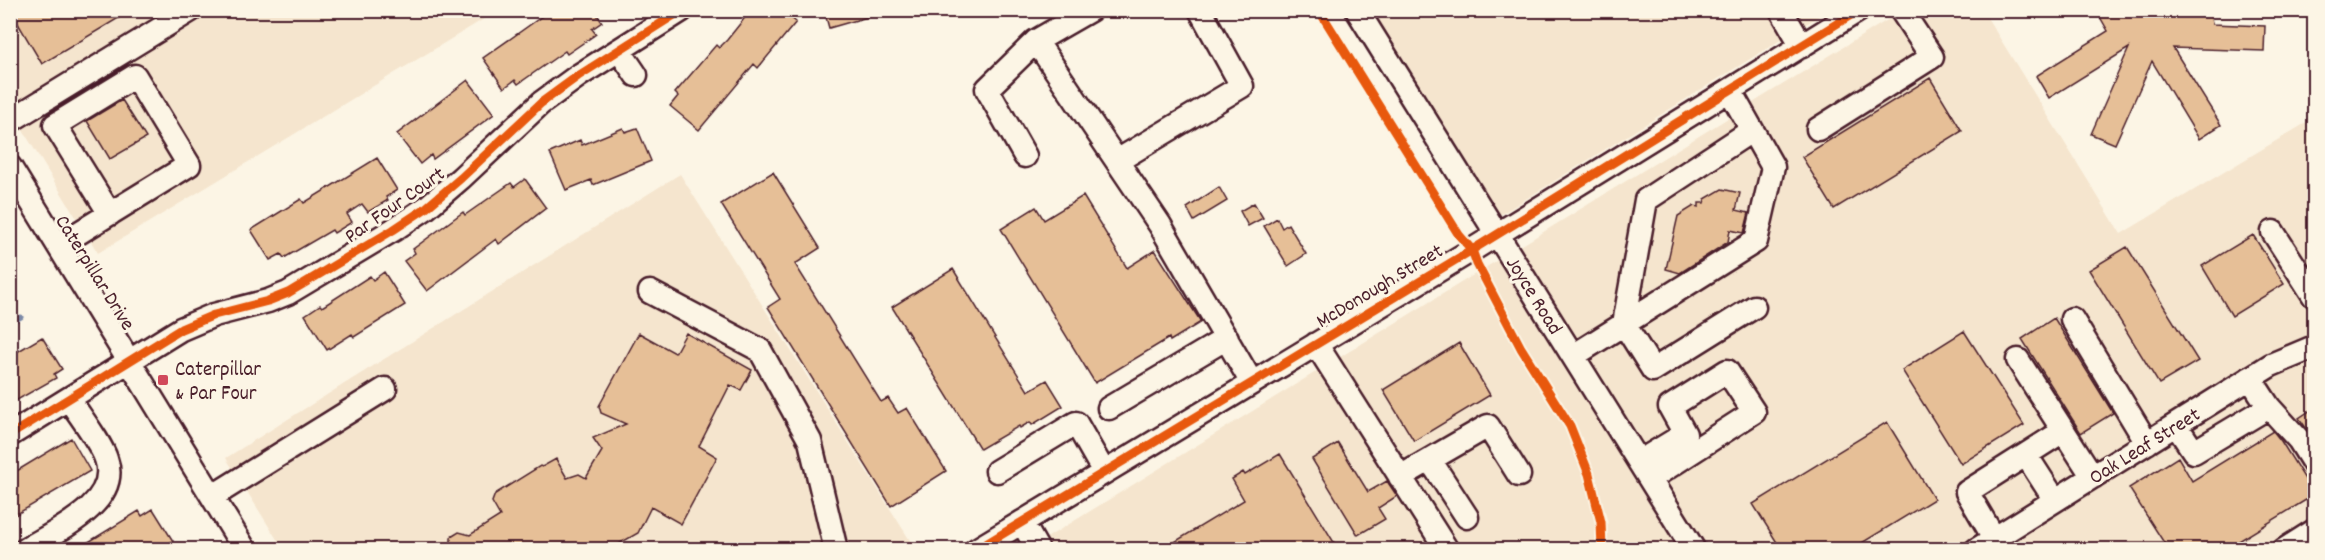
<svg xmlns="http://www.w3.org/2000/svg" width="2325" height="560" font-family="Dekko,sans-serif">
  <rect width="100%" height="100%" fill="#fcf5e5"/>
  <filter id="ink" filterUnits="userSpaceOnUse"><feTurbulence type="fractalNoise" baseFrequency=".0167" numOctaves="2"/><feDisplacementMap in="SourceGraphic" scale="12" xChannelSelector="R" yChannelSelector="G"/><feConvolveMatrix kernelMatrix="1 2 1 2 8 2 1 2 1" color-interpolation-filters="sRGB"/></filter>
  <g filter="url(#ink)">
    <!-- built -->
    <path fill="#f5e5ce" d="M11,11H497L98,253L11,111Z
      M1368,11H1827L1492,220Z
      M1902,11H1983L2121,234L2314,118V549L1027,550Z
      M680,174L911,542L899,550L283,549L226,458Z"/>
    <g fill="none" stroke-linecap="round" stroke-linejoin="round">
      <!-- stream -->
      <path stroke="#7b89a7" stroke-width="5" d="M10,323L21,317"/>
    </g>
    <!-- building -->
    <path fill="#e6bf97" stroke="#4a1f2b" stroke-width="1.5" d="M10,10H132L42,64Z
      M551,10H594L602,22L592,29L596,34L567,54L565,51L518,84L515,80L504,88L483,58Z
      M751,10H782L796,22L758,68L754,64L699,130L670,106L678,96L675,93L716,45L719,48L727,40Z
      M824,10H877L878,14L829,28Z
      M2096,10H2210L2212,24L2265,26L2264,51L2173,48L2221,125L2199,139L2152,61L2115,144L2091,134L2129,48L2049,98L2036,76L2108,31Z
      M1930,78L1962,131L1834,209L1802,157Z
      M468,80L494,114L433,159L431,155L420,164L397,134Z
      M122,100L146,138L110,159L87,121Z
      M623,128L625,132L637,128L651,161L593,185L591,180L566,190L550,153L580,140L582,145Z
      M377,158L397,190L386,197L388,200L368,212L362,204L347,214L352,222L334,233L332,230L284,258L281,254L270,260L251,230L301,199L304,203Z
      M773,172L820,248L795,264L881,402L888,398L898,413L907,408L946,471L891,506L768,307L780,299L721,204Z
      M525,179L546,208L499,244L496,239L427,291L404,261L415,253L413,249L463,212L465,215L511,183L514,187Z
      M1219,187L1227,201L1194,221L1187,208Z
      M1722,189L1740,193L1736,210L1749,213L1744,233L1730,230L1728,242L1680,273L1666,269L1678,216L1694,206L1699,207V203H1704L1705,199Z
      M1083,196L1127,268L1155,250L1201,322L1170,341L1169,338L1095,383L1001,229L1036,207L1044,220Z
      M1254,203L1263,218L1248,226L1240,211Z
      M1277,218L1282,228L1288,224L1306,254L1288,266L1264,226Z
      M2253,235L2284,284L2232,316L2202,266Z
      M2127,247L2198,361L2159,384L2089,270Z
      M953,269L1028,391L1047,380L1063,406L1032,425L1030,422L1020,428L1019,426L980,449L892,307Z
      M384,272L405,305L354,337L352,334L327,350L305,315L320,305L322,307L370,276L373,280Z
      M2054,318L2113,413L2081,433L2022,339Z
      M1964,331L2024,425L1961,464L1902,370Z
      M639,333L675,353L686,333L752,370L741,390L730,385L699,446L717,457L681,524L651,507L638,533L610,549H455L451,544V537L459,532L470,535L500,516L492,502L495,494L540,466L542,467L556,459L567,478L579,474L586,478L602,451L593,438L626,424L601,413L599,406Z
      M42,337L62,369L54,374L56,378L10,404V356Z
      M1459,343L1490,395L1414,441L1383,390Z
      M2314,408V439L2299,418Z
      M1887,422L1934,499L1852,549H1781L1753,504Z
      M2273,431L2281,441L2308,484L2314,480V495L2226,549H2168L2129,488L2178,457L2192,481Z
      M71,438L90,471L10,518V475Z
      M1338,443L1368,492L1387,481L1397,496L1378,508L1385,519L1358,535L1312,459Z
      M1280,454L1338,549H1163L1244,500L1232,479L1243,472L1245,475Z
      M153,509L173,541L158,549H77L139,511L142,516Z"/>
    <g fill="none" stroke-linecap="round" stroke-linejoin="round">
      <defs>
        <path id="minor" d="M1090,10L1036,41L1160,225L1252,383
          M1357,10L1694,550
          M1781,10L1802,46
          M619,50L636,75
          M10,121L191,10
          M1818,129L1932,57L1901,10
          M1751,131L1646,200L1624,324L1653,370L1754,307
          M1025,156L987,89L1036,41
          M1117,161L1242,86L1200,10
          M10,167L245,550
          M2273,232L2314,296
          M59,245L189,165L135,76L55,125L110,214
          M650,292L760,350L810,441L836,550
          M2072,319L2147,443
          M1316,344L1447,550
          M1573,356L1756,241L1773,167L1730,91
          M2018,360L2093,477
          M2269,407L2299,440L2314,464
          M1109,408L1227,338
          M2176,425L2194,452L2269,407L2250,378
          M10,435L181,329L214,315L268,301L288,293L393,230L426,208L461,178L541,103L578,76L682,10
          M2026,455L2055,500
          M1430,460L1467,517
          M1639,462L1685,434L1670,407L1727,371L1754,412L1650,479
          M997,471L1076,423L1104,472
          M1400,477L1488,426L1519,475
          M213,496L385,389
          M1022,522L1038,550
          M1994,538L1967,492L2063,431
          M25,550C54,532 122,503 106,459C101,443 79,415 69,399
          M976,550L1472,250L1859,10
          M1976,550L2271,365L2314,347
          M2284,550L2314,531"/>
      </defs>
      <!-- minor casing -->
      <use href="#minor" stroke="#4a1f2b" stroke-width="27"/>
      <!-- minor -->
      <use href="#minor" stroke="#fcf5e5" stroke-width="22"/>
      <defs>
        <path id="cycleway" d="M1319,10L1459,235L1472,250L1477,264L1521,348L1570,426L1589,474L1601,522L1602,550
          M10,435L181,329L214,315L268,301L288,293L393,230L426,208L461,178L541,103L578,76L682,10
          M976,550L1472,250L1859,10"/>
      </defs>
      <!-- cycleway casing -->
      <use href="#cycleway" stroke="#fcf5e5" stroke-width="13"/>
      <!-- cycleway -->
      <use href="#cycleway" stroke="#e8590c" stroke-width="9"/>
    </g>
  </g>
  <!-- markers -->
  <rect fill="#d1495b" stroke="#fcf5e5" stroke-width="2" x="157" y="374" width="12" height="12" rx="3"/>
  <g text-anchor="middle" stroke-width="6" stroke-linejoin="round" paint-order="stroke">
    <!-- street labels -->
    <g font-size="21" fill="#4a1f2b" stroke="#fcf5e5">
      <text transform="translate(394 204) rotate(-35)" y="7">Par Four Court</text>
      <text transform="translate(96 272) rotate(58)" y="7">Caterpillar Drive</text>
      <text transform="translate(1379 285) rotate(-31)" y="7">McDonough Street</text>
      <text transform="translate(1535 295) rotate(58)" y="7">Joyce Road</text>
      <text transform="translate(2144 445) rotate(-32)" y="7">Oak Leaf Street</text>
    </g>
    <!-- poi labels -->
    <g font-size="21" fill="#4a1f2b" stroke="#fcf5e5" text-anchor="start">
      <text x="175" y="375">Caterpillar<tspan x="175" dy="24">&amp; Par Four</tspan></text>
    </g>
  </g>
  <!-- margin -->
  <rect width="2325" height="560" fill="none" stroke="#fcf5e5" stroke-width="36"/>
  <rect x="18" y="18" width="2289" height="524" fill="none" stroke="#4a1f2b" stroke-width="2" filter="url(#ink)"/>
</svg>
